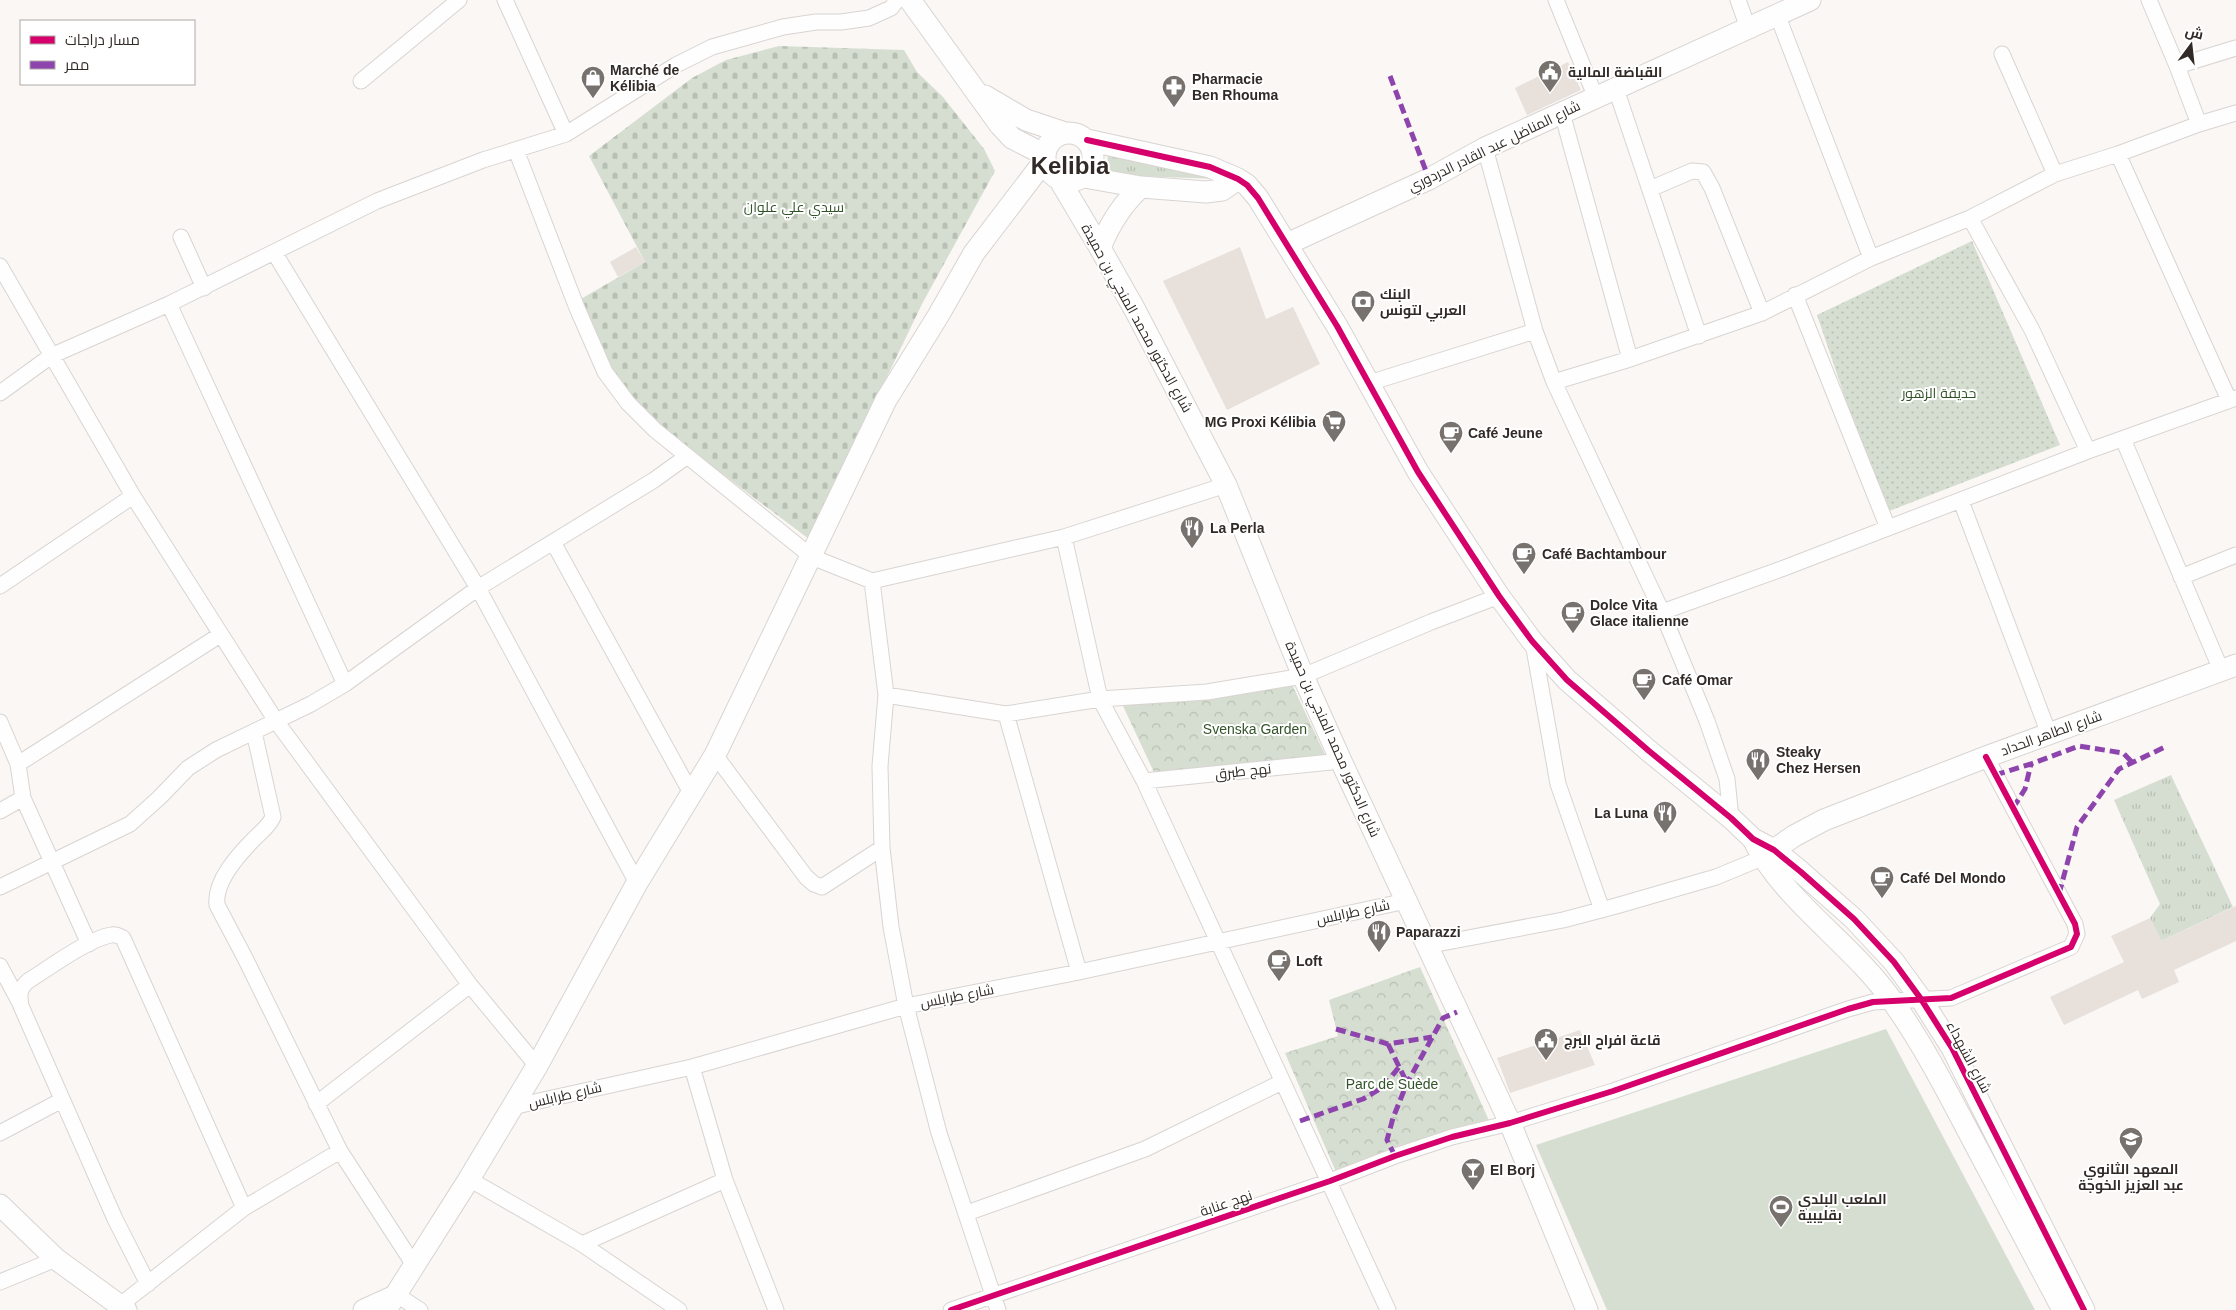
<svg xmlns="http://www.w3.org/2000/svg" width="2236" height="1310" font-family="Arial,Cairo,sans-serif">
  <defs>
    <pattern id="grass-tufts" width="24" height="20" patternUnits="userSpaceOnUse" patternTransform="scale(1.25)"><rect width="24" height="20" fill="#d6ded1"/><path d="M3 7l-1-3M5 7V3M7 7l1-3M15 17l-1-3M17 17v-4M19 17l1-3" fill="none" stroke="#b8bfb3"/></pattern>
    <pattern id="cemetery-stones" width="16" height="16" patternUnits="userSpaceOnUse" patternTransform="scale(1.25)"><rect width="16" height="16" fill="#d6ded1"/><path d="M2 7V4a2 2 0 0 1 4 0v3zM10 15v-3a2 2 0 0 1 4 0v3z" fill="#b8bfb3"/></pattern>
    <pattern id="park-crowns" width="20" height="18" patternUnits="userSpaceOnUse" patternTransform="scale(1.25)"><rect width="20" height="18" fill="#d6ded1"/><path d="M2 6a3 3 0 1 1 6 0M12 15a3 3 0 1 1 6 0" fill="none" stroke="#b8bfb3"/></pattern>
    <pattern id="garden-dots" width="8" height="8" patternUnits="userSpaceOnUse" patternTransform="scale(1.25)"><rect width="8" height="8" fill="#d6ded1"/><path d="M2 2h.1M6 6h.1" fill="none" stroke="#b8bfb3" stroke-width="1.8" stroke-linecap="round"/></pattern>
  </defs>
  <rect width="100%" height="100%" fill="#faf7f5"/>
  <!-- grass -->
  <path fill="url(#grass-tufts)" d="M1108,150L1218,179L1107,175Z
    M2171,775L2233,907L2161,941L2150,918L2160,904L2114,800Z"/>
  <!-- cemetery -->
  <path fill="url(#cemetery-stones)" d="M779,46L904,50L917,72L943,97L984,149L995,171L922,304L809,539L636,409L613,374L579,300L645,262L589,156L692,78L726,60Z"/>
  <!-- park -->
  <path fill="url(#park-crowns)" d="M1290,680L1328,761L1160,785L1123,706Z
    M1420,967L1491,1125L1339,1179L1285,1053L1338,1036L1329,1000Z"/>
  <!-- garden -->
  <path fill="url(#garden-dots)" d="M1972,241L2060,445L1884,513L1817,315Z"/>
  <!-- pitch -->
  <path fill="#d6ded1" d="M1886,1029L2035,1310H1607L1536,1145Z"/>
  <!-- building -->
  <path fill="#e8e0db" d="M1568,62L1581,90L1527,115L1515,88Z
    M636,247L645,262L618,277L610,262Z
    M1240,247L1266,319L1293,307L1320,364L1227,410L1163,281Z
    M2236,906V941L2174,970L2179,982L2142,999L2138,990L2064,1025L2050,997L2124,962L2111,936L2150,918L2161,941Z
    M1580,1030L1595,1065L1510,1093L1497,1058Z"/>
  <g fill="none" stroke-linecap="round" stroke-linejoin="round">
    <defs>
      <path id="street" d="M505,0L566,134
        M1556,0L1596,98
        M1738,0L1748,28
        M2149,0L2177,66L2199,124
        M1777,14L1871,258
        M2002,54L2055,174
        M2177,66L2236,48
        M361,81L459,0
        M1616,89L1699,336
        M1562,113L1630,359
        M1485,148L1535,331L1554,382L1662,612L1707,721L1727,779L1731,818
        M516,150L577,308L605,372L628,403L655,430L812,557L872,581L1064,537L1226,485
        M2118,154L2229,400
        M1650,189L1692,171L1703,172L1712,188L1762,313
        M1970,218L2032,330L2088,451
        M181,237L204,288
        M274,252L478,588L637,883
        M0,266L133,496L276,721L470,985L537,1066
        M1795,295L1888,528
        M169,304L345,684
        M1554,382L1630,359L1762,313L1871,258L1970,218L2055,174L2118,154L2199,124L2236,113
        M1369,383L1535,331
        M0,393L51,356L169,304L377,201L483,160L566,134L676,65L712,47L783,27L816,22H841L869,18L891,8L897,0
        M2123,439L2221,670
        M1961,501L2049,734
        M1064,537L1100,699L1144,781L1388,1310
        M553,542L691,793
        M2181,577L2236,555
        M872,581L886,695L880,766L882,848L891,927L906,1006L939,1133L998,1310
        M0,586L133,496
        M1662,612L1784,568L2088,451L2236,398
        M1533,643L1558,784L1602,910
        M886,695L1006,714L1100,699L1207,692L1303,676L1431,622L1499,596
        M1006,714L1079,972
        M0,722L18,764L23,798L89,944
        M254,732L273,817C269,826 263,830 255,838C239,854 214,881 217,905L245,958L340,1151L414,1265
        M715,755L806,877L814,884L822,887L882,848
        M18,764L220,635
        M1144,781L1341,761
        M0,811L23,798
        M0,887L130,824L159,798L188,768L216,750L311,704L345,684L478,588L654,480L686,457
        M1426,946L1563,920L1616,906L1716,877L1762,858
        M0,966L21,1005
        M692,1067L725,1180L776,1310
        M316,1104L470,985
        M512,1107L692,1067L906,1006L1079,972L1406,901
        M0,1133L62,1100
        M469,1179L582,1244L679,1310
        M967,1213L1145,1149L1282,1082
        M582,1244L725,1180
        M0,1282L56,1259
        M148,1284L115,1219L21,1006C19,995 19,989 28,981C49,968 88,939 111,935C116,934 119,936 123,938L244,1208
        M397,1295L420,1310
        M119,1306L244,1208L340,1151
        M951,1310L1330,1181L1395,1156L1452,1137L1510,1123L1613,1091L1848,1009L1873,1002L1951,998L2071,947L2077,934L2075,924L1986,757"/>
      <path id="secondary" d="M910,0L1000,125L1012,138L1045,155
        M985,96L1026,120L1065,133
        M1045 157a24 24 0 1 1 48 0a24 24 0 1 1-48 0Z
        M1087,140L1210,167L1238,179L1247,185L1258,198L1337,326L1418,472L1499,596L1532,641L1567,680L1649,751L1731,818L1753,839L1774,850L1801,872L1854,919L1894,962L1921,999L1952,1048L2084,1310
        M1084,177L1141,187L1206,192L1222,190L1238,179
        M1059,179L1100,248L1135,310L1226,485L1303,676L1341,761L1510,1123L1587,1310
        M1287,244L1429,179L1485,148L1810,0
        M1100,248C1110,223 1122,204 1141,187
        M1753,839C1783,901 1853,944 1893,1002C1925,1047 1950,1097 1976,1146C2005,1201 2034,1255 2063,1310
        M1762,858L1794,836L1824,820L1986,757L2236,665
        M0,1205L56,1259L126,1310
        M364,1310L397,1295
        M386,1310L469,1179L537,1066L637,883L715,755L886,400L938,316L974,253L1045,160"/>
    </defs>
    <!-- street casing -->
    <use href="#street" stroke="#d9d4d1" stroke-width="17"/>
    <!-- secondary casing -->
    <use href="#secondary" stroke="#d9d4d1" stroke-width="23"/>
    <!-- street -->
    <use href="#street" stroke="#fefefe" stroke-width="15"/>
    <!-- secondary -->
    <use href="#secondary" stroke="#fefefe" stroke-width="21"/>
    <!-- quiet -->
    <path stroke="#8e44ad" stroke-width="5" stroke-dasharray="10 5" stroke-linecap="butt" d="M1390,76L1429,179
      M1995,775L2031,764L2079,746L2123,753L2133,763
      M2013,808L2025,789L2031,764
      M2059,894L2077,827L2119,769L2167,746
      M1336,1029L1388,1044L1432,1037
      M1388,1044L1407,1083
      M1300,1121L1363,1099L1383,1087L1399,1067
      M1395,1156L1387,1140L1393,1118L1407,1083L1443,1018L1457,1012"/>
    <defs>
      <path id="cycleway" d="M1087,140L1210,167L1238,179L1247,185L1258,198L1337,326L1418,472L1499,596L1532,641L1567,680L1649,751L1731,818L1753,839L1774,850L1801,872L1854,919L1894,962L1921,999L1952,1048L2084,1310
        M951,1310L1330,1181L1395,1156L1452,1137L1510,1123L1613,1091L1848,1009L1873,1002L1951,998L2071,947L2077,934L2075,924L1986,757"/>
    </defs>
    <!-- cycleway casing -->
    <use href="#cycleway" stroke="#fff" stroke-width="9"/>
    <!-- cycleway -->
    <use href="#cycleway" stroke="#d6006c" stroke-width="6"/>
  </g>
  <!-- icons -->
  <defs>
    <symbol id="civic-pin" viewBox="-11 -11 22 30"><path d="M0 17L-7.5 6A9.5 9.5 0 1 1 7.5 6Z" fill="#77726e" stroke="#fff"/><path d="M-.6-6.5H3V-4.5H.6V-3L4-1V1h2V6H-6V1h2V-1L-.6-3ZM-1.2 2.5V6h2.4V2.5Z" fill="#fff"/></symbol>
    <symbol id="shop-pin" viewBox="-11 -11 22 30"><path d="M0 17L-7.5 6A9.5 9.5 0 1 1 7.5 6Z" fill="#77726e" stroke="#fff"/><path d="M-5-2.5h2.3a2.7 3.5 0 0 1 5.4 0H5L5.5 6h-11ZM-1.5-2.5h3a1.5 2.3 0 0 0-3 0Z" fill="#fff"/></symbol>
    <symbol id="pharmacy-pin" viewBox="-11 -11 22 30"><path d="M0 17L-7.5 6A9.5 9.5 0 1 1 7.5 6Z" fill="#77726e" stroke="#fff"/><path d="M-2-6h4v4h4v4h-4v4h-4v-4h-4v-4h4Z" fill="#fff"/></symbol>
    <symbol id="bank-pin" viewBox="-11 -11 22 30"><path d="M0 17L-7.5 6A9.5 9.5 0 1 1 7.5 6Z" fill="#77726e" stroke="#fff"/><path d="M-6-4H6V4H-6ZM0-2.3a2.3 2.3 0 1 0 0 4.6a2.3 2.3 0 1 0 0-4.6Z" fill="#fff"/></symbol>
    <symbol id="supermarket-pin" viewBox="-11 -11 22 30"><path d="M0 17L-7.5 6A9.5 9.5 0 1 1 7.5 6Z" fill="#77726e" stroke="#fff"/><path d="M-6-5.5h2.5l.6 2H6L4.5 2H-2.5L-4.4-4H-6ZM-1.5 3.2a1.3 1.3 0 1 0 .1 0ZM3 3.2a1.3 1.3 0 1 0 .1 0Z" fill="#fff"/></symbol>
    <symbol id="cafe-pin" viewBox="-11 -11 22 30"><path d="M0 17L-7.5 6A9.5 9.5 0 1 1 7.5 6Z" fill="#77726e" stroke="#fff"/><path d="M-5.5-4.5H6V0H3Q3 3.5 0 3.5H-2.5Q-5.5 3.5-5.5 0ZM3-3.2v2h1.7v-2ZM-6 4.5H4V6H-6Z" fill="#fff"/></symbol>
    <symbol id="restaurant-pin" viewBox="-11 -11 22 30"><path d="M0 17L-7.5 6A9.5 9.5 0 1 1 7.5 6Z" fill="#77726e" stroke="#fff"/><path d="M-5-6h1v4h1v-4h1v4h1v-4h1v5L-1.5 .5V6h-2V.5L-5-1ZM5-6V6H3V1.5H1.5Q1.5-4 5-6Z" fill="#fff"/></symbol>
    <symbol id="school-pin" viewBox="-11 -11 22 30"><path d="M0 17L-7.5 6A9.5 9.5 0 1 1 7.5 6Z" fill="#77726e" stroke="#fff"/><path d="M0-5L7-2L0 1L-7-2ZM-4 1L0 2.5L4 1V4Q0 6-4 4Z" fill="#fff"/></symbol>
    <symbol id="bar-pin" viewBox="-11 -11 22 30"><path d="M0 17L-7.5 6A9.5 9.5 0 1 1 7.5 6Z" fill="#77726e" stroke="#fff"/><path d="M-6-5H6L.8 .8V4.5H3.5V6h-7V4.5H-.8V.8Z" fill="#fff"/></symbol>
    <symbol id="stadium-pin" viewBox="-11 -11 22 30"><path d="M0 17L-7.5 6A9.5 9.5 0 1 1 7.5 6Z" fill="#77726e" stroke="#fff"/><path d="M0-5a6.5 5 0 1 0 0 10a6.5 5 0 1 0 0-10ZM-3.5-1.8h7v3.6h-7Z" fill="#fff"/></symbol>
  </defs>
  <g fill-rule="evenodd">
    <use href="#civic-pin" x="1536" y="58" width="28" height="38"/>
    <use href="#shop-pin" x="579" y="64" width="28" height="38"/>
    <use href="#pharmacy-pin" x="1160" y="73" width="28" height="38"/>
    <use href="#bank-pin" x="1349" y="288" width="28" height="38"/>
    <use href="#supermarket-pin" x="1320" y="408" width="28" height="38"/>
    <use href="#cafe-pin" x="1437" y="419" width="28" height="38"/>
    <use href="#restaurant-pin" x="1178" y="514" width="28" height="38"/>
    <use href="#cafe-pin" x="1510" y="540" width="28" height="38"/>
    <use href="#cafe-pin" x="1559" y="599" width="28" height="38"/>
    <use href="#cafe-pin" x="1630" y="666" width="28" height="38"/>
    <use href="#restaurant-pin" x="1744" y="746" width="28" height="38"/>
    <use href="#restaurant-pin" x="1651" y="799" width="28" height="38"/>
    <use href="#cafe-pin" x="1868" y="864" width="28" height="38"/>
    <use href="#restaurant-pin" x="1365" y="918" width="28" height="38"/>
    <use href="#cafe-pin" x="1265" y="947" width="28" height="38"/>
    <use href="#civic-pin" x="1532" y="1026" width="28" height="38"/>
    <use href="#school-pin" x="2117" y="1125" width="28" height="38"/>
    <use href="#bar-pin" x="1459" y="1156" width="28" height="38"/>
    <use href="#stadium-pin" x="1767" y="1193" width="28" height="38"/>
  </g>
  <g text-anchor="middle" stroke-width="4" stroke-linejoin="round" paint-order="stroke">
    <!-- poi labels -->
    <g font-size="14" font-weight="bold" fill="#312a26" stroke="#fff" text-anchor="start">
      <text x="610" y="75">Marché de<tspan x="610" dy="16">Kélibia</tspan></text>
      <text x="1568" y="77">القباضة المالية</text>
      <text x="1192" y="84">Pharmacie<tspan x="1192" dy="16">Ben Rhouma</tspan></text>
      <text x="1380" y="299">البنك<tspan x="1380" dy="16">العربي لتونس</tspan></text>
      <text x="1316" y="427" text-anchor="end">MG Proxi Kélibia</text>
      <text x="1468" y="438">Café Jeune</text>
      <text x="1210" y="533">La Perla</text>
      <text x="1542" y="559">Café Bachtambour</text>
      <text x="1590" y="610">Dolce Vita<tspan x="1590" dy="16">Glace italienne</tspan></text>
      <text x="1662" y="685">Café Omar</text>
      <text x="1776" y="757">Steaky<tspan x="1776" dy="16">Chez Hersen</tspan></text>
      <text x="1648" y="818" text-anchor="end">La Luna</text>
      <text x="1900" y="883">Café Del Mondo</text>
      <text x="1396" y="937">Paparazzi</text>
      <text x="1296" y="966">Loft</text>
      <text x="1564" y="1045">قاعة افراح البرج</text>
      <text x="2131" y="1174" text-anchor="middle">المعهد الثانوي<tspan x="2131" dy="16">عبد العزيز الخوجة</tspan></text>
      <text x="1490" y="1175">El Borj</text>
      <text x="1798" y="1204">الملعب البلدي<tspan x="1798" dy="16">بقليبية</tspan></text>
    </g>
    <!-- street labels -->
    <g font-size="14" fill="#312a26" stroke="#fff">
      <text transform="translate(1494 146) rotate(-26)" y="5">شارع المناضل عبد القادر الدردوري</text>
      <text transform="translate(1137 318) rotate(61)" y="5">شارع الدكتور محمد المنجي بن حميدة</text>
      <text transform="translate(2051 733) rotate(-20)" y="5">شارع الطاهر الحداد</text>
      <text transform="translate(1333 739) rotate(66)" y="5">شارع الدكتور محمد المنجي بن حميدة</text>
      <text transform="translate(1243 771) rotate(-6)" y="5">نهج طبرق</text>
      <text transform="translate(1353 912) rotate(-12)" y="5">شارع طرابلس</text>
      <text transform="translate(957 996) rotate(-11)" y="5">شارع طرابلس</text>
      <text transform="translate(1969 1057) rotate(62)" y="5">شارع الشهداء</text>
      <text transform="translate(565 1095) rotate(-13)" y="5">شارع طرابلس</text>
      <text transform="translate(1226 1203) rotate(-19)" y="5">نهج عنابة</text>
    </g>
    <!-- park labels -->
    <g font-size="14" fill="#325328" stroke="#fff">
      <text x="794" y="212">سيدي علي علوان</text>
      <text x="1939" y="398">حديقة الزهور</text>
      <text x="1255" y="734">Svenska Garden</text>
      <text x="1392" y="1089">Parc de Suède</text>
    </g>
    <!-- town labels -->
    <g font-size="24" font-weight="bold" fill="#312a26" stroke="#fff">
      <text x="1070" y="174">Kelibia</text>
    </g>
  </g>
  <!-- legend -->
  <rect x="20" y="20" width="175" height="65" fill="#ffffff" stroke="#adaaa8"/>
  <rect x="30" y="36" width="25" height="8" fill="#d6006c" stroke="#adaaa8"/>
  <text x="65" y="45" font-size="15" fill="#312a26">مسار دراجات</text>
  <rect x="30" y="61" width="25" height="8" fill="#8e44ad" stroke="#adaaa8"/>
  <text x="65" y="70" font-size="15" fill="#312a26">ممر</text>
  <!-- north arrow -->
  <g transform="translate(2191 45) rotate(15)" stroke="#ffffff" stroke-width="4" paint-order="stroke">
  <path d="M0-4L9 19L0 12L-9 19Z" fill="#312a26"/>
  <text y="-8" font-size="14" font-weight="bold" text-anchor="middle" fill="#312a26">ش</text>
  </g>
</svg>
